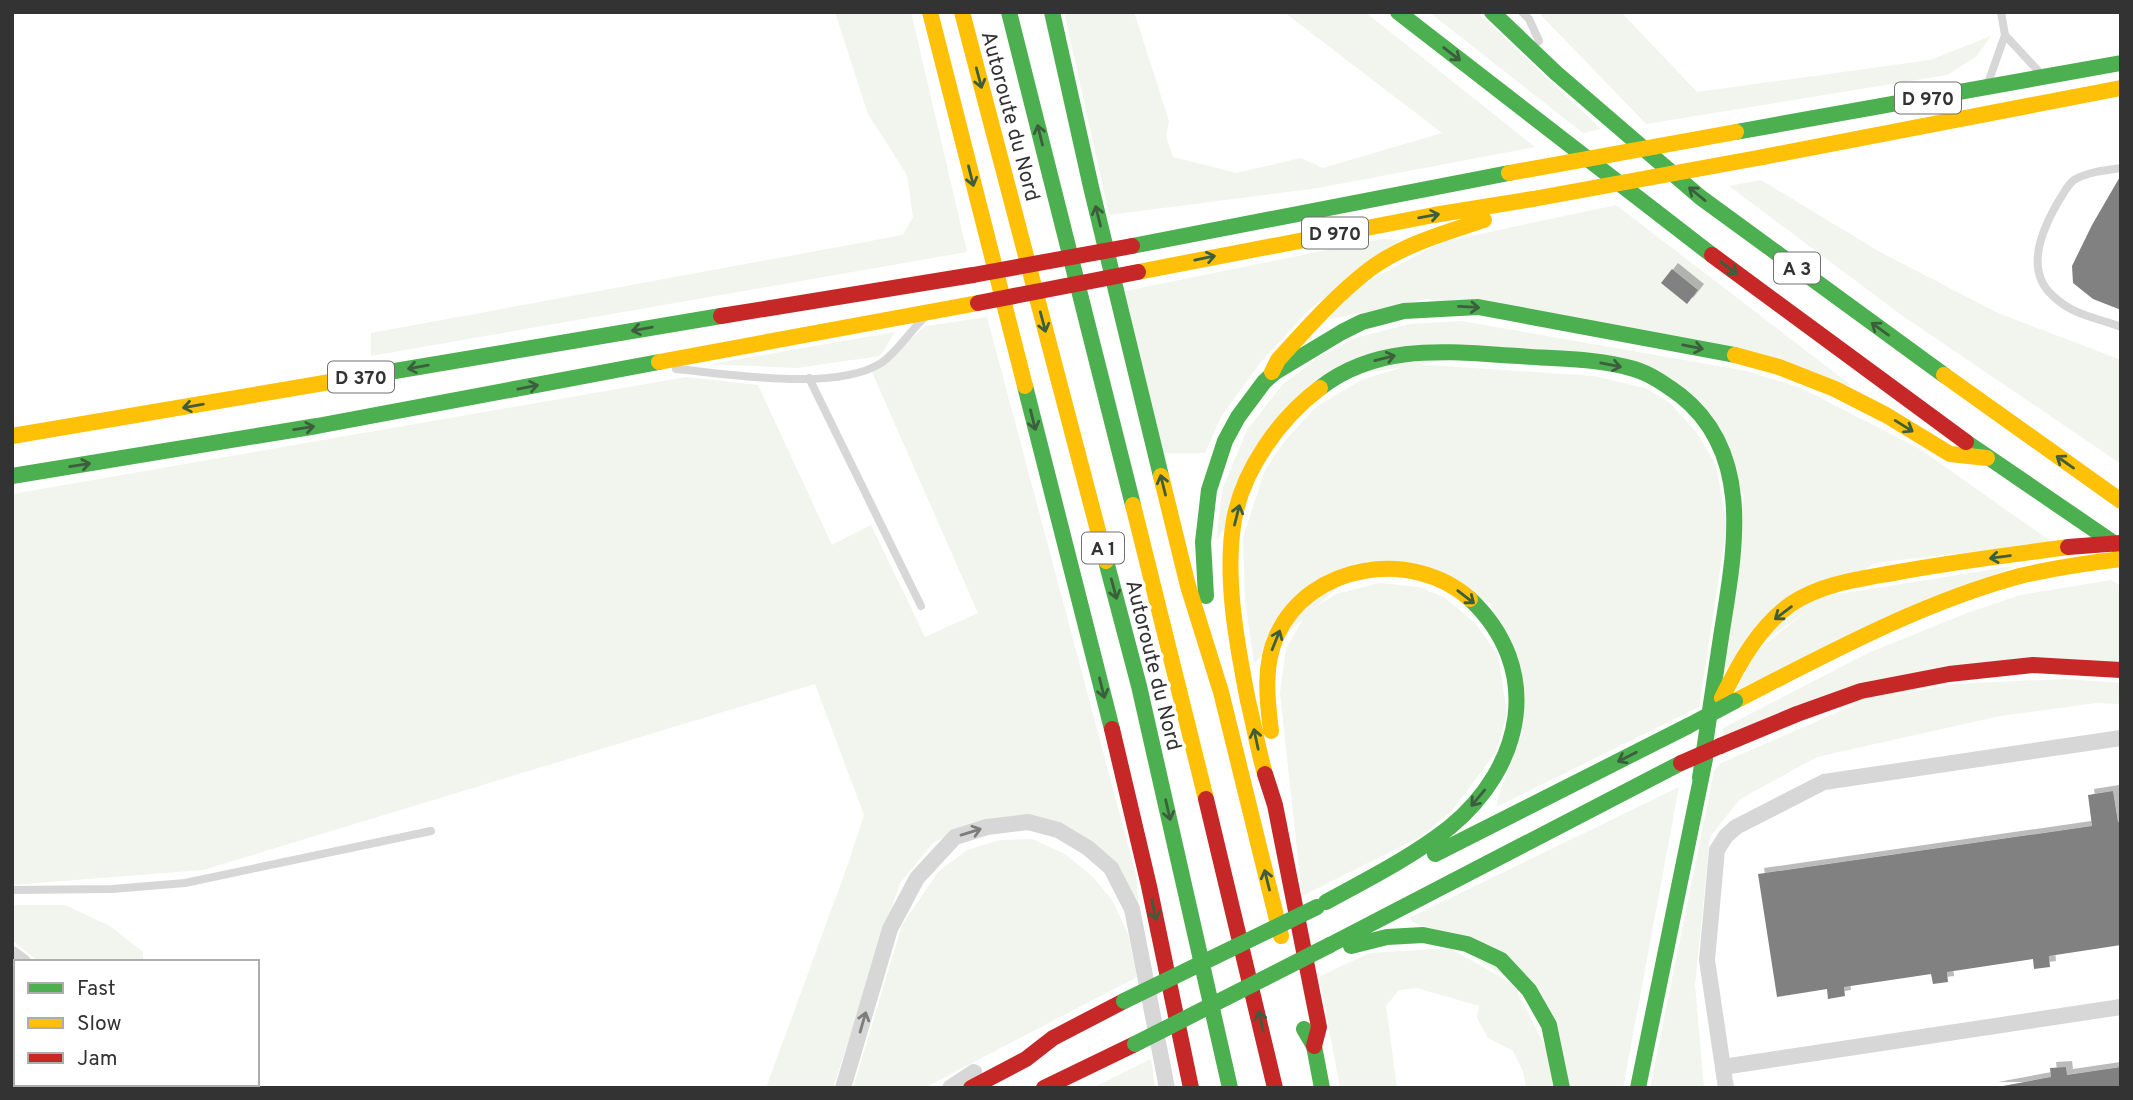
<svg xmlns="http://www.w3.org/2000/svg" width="2133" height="1100" font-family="Overpass,sans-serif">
  <defs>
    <filter id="shadow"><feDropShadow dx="6" dy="-6" stdDeviation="0" flood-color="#0004"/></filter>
  </defs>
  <rect width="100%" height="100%" fill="#fff"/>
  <!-- green -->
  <path fill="#f1f5ed" d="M835,12H911L967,252L371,356V333L903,235L913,217L907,175L868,114Z
    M1064,12H1134L1169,121L1166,136L1173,157L1236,173L1301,158L1323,168L1442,133L1284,12H1365L1535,147L1318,188L1109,215Z
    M1429,12H1477L1601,129L1583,133Z
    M1538,12H1621L1697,92L1930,60L1991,36L1976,57L1947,75L1646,124Z
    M1761,180L1880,252L1998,313L2121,360V464L1900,314L1729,186Z
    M1616,205L1852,386L1427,299L1327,320L1361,285L1442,242Z
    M1381,239L1401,240L1310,309L1260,363L1221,417L1205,453H1163L1125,291Z
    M987,317L1136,875L1139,908L1104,860L1024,818L972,823L933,843L900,883L833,1088H766L848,864L864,815L815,684L203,870L12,885V494L686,377L758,385L832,545L871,525L925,637L978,613L872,372L926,326Z
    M1461,321L1747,371L1801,388L1920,449L2053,543L1874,563L1721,672L1744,496L1673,379L1529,348L1318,380L1216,541L1222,490L1247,430L1282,385L1317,358L1355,338L1409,324Z
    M895,332L880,356L796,368L711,364Z
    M1413,364L1594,376L1645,388L1670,403L1697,433L1716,465L1727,525L1699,707L1496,807L1503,783L1523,732L1491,604L1367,561L1254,663L1245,601L1243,537L1265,470L1284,442L1316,407L1361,380Z
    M2014,566L1736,690L1755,652L1826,596Z
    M2111,580L2121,586V663L2057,658L1723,735V728L1868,653L1967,613L2020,595Z
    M1380,583L1419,587L1444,597L1476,624L1498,655L1507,714L1496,752L1451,812L1420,837L1302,896L1280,693L1286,649L1306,613L1336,594Z
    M2065,679L2121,683V704L2096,703L2000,716L1817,757L1740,799L1710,837L1695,985L1704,1088H1650L1714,771L1721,763L1859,703L1952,684Z
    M1679,787L1623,1088H1567L1539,996L1415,923L1409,918Z
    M1032,839L1065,854L1093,877L1112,900L1128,934L1137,977L924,1088H853L902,925L938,872L967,850L1000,840Z
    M12,905H65L110,926L143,952V962H39L12,940Z
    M1449,948L1513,984L1552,1059L1555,1088H1526L1523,1071L1513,1051L1488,1038L1477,1018L1479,1006L1417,988L1399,990L1386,1006L1397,1088H1340L1319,977L1369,953Z
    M1151,1059L1155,1088H1092Z"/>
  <!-- building -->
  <path fill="#818181" filter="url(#shadow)" d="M2121,175V310L2093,299L2073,283L2072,266L2092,225Z
    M1672,269L1698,290L1687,304L1661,283Z
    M2113,791L2118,822L2121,821V945L2049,956L2050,967L2034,969L2033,959L1947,972L1948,982L1933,984L1931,974L1844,987L1845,996L1828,999L1827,989L1777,997L1758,874L2092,826L2088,795Z
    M2066,1067L2067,1075L2121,1067V1088H1992L2051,1077L2050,1068Z
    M34,1084H90L94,1088H30Z"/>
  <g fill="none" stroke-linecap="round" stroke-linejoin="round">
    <!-- lane -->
    <path stroke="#d7d7d7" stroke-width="8" d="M1522,12L1529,19L1539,41
      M2005,35L2041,74
      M1988,83L2005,35L2001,12
      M2121,168C2106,170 2087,172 2074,180C2067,185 2063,195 2058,202C2042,230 2024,270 2053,296C2074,316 2095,317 2121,327
      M676,369C728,374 836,392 881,363C894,355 910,332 922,320
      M809,378L921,606
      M12,890L112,889L185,883L431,831"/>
    <!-- street -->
    <path stroke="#d7d7d7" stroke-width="16" d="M12,954L23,962
      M1723,1067L2121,1007
      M147,1084L150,1088
      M843,1088L890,929L917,878L955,837L987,827L1028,822L1058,830L1088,848L1111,868L1132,909L1167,1088
      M950,1088L974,1072
      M1726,1088L1707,960L1717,850L1726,836L1736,827L1824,782L2121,738"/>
    <!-- fast -->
    <path stroke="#4caf50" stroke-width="16" d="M1009,12L1133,505
      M1052,12L1091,187L1161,476
      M1398,12L1712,255
      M1492,12L1556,73L1700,197L1944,375
      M1736,132L2121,63
      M1132,246L1509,173
      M377,374L721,316
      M1025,386L1112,729
      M1320,388C1379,342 1449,352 1518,356C1556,359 1597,358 1634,369C1651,374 1666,385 1680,395C1756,455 1734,554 1721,637C1714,684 1707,731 1700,778
      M1966,442L2121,548
      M12,476L317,426L659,362
      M1106,561L1139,686L1230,1088
      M1206,596L1203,542L1209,490L1225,441L1238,417L1264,382L1274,373L1342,332L1362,322L1404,311L1478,307L1735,355
      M1435,854L1688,726
      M1326,902C1368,879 1412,857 1450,827C1524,766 1544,669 1470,599
      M1330,945L1681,763
      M1351,946L1387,937L1423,935L1467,944L1501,960L1529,990L1549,1025L1562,1088
      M1304,1029L1314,1046L1322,1088
      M1638,1088L1705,759"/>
    <!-- slow -->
    <path stroke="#ffc107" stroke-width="16" d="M930,12L1025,386
      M962,12L1106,561
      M1763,157L2121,88
      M1138,272L1434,215L1533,199
      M1735,355L1779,367L1835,389L1886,415L1950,454L1987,458
      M659,362L978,303
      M1272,372L1278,360C1307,328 1336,295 1370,269C1404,244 1445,233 1484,220
      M1944,375L2121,501
      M12,436L377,374
      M1161,476L1188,586L1221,692L1281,936
      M1133,505L1206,799
      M1722,698C1739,663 1759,627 1791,604C1821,584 1859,579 1893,573C1951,562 2010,555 2068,547
      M1735,701C1827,654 1920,603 2020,576C2054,568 2087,563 2121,559
      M1271,731C1267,700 1263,665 1277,635C1310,563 1413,548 1470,599
      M1265,774C1258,750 1254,725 1248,701C1237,645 1224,577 1234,520C1243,469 1280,418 1320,388"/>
    <!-- jam -->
    <path stroke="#c62828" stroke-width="16" d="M1712,255L1966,442
      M721,316L973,275
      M1112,729L1149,886L1191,1088
      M1720,746L1797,714L1861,691L1949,674L2033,665L2121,670
      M1265,774L1275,805L1319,1027L1314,1046
      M1206,799L1275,1088
      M971,1088L1026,1059L1053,1038L1124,1001
      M1044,1088L1135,1044"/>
    <!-- fast-bridge -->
    <path stroke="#4caf50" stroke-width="16" d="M1688,726L1735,701
      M1124,1001L1317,907
      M1135,1044L1330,945"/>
    <!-- slow-bridge -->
    <path stroke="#ffc107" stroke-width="16" d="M1509,173L1736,132
      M1533,199L1763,157"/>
    <!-- jam-bridge -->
    <path stroke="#c62828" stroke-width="16" d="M973,275L1132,246
      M978,303L1138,272
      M2068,547L2121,543
      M1681,763L1720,746"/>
  </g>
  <!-- one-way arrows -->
  <defs><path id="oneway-shaft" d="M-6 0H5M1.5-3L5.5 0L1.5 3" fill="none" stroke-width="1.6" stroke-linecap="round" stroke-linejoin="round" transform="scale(1.75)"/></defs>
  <g stroke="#3c5e3d">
    <use href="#oneway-shaft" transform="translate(1452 54) rotate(38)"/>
    <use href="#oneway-shaft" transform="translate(979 78) rotate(75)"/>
    <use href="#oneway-shaft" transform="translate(1040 135) rotate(-104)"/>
    <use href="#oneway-shaft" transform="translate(971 176) rotate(76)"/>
    <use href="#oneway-shaft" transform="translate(1697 194) rotate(-141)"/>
    <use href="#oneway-shaft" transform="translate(1098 216) rotate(-104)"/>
    <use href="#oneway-shaft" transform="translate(1429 216) rotate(-10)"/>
    <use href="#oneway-shaft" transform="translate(1205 258) rotate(-12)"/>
    <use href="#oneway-shaft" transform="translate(1729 268) rotate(38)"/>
    <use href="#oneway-shaft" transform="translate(1469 307) rotate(3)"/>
    <use href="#oneway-shaft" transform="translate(1043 322) rotate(75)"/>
    <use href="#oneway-shaft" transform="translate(642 329) rotate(170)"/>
    <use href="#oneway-shaft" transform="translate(1880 329) rotate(-144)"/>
    <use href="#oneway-shaft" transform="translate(1693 347) rotate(11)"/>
    <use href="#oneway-shaft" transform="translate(1385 358) rotate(-14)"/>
    <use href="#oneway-shaft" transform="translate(1611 365) rotate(11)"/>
    <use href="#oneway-shaft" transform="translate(418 367) rotate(170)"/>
    <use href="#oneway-shaft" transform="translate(528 387) rotate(-11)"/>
    <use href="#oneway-shaft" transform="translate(193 406) rotate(170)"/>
    <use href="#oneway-shaft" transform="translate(1033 420) rotate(76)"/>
    <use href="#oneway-shaft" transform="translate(1904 426) rotate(32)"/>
    <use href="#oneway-shaft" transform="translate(304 428) rotate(-9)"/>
    <use href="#oneway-shaft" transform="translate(2065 462) rotate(-145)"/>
    <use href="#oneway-shaft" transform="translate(80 465) rotate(-9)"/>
    <use href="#oneway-shaft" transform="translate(1163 485) rotate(-104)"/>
    <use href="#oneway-shaft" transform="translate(1237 515) rotate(-76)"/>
    <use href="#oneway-shaft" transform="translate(2000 557) rotate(172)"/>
    <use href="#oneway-shaft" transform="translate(1114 589) rotate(75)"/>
    <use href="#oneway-shaft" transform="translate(1466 597) rotate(38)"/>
    <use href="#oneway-shaft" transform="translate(1783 613) rotate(143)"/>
    <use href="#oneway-shaft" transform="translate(1276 640) rotate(-68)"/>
    <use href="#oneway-shaft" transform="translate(1102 688) rotate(76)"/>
    <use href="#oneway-shaft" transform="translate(1256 739) rotate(-102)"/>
    <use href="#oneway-shaft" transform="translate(1627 757) rotate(153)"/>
    <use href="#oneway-shaft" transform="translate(1478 798) rotate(130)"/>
    <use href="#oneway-shaft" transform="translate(1168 810) rotate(77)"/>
    <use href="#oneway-shaft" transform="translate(1267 880) rotate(-104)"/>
    <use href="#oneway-shaft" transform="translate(1154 910) rotate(78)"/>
    <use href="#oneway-shaft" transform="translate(1261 1021) rotate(-102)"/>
  </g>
  <g stroke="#7d7d7d">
    <use href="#oneway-shaft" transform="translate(971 832) rotate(-17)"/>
    <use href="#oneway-shaft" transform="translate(863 1022) rotate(-74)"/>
  </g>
  <g text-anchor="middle" stroke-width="7" stroke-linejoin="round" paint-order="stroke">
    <!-- shield labels -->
    <g fill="#fff" stroke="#707070" stroke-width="2">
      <rect x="1895" y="82.5" width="66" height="31" rx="5"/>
      <rect x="1302" y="217.5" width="66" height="31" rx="5"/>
      <rect x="1774" y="252.5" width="46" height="31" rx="5"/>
      <rect x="328" y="361.5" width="66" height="31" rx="5"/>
      <rect x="1082" y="532.5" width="42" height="31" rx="5"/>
    </g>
    <g font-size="19" font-weight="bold" fill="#333">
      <text x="1928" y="105">D 970</text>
      <text x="1335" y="240">D 970</text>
      <text x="1797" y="275">A 3</text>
      <text x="361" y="384">D 370</text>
      <text x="1103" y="555">A 1</text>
    </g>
    <!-- street labels -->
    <g font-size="21" fill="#333" stroke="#fff">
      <text transform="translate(1011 116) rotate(75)" y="7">Autoroute du Nord</text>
      <text transform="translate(1154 665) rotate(76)" y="7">Autoroute du Nord</text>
    </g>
  </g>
  <!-- border -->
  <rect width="2133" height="1100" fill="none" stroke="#333333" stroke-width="28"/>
  <!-- legend -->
  <rect x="14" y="960" width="245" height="126" fill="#ffffff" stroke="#adadad" stroke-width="2"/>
  <rect x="28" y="983" width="35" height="10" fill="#4caf50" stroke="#adadad" stroke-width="2"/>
  <text x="77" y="995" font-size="21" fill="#333333">Fast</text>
  <rect x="28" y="1018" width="35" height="10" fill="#ffc107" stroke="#adadad" stroke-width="2"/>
  <text x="77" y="1030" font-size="21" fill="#333333">Slow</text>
  <rect x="28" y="1053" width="35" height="10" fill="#c62828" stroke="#adadad" stroke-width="2"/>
  <text x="77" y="1065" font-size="21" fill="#333333">Jam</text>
</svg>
